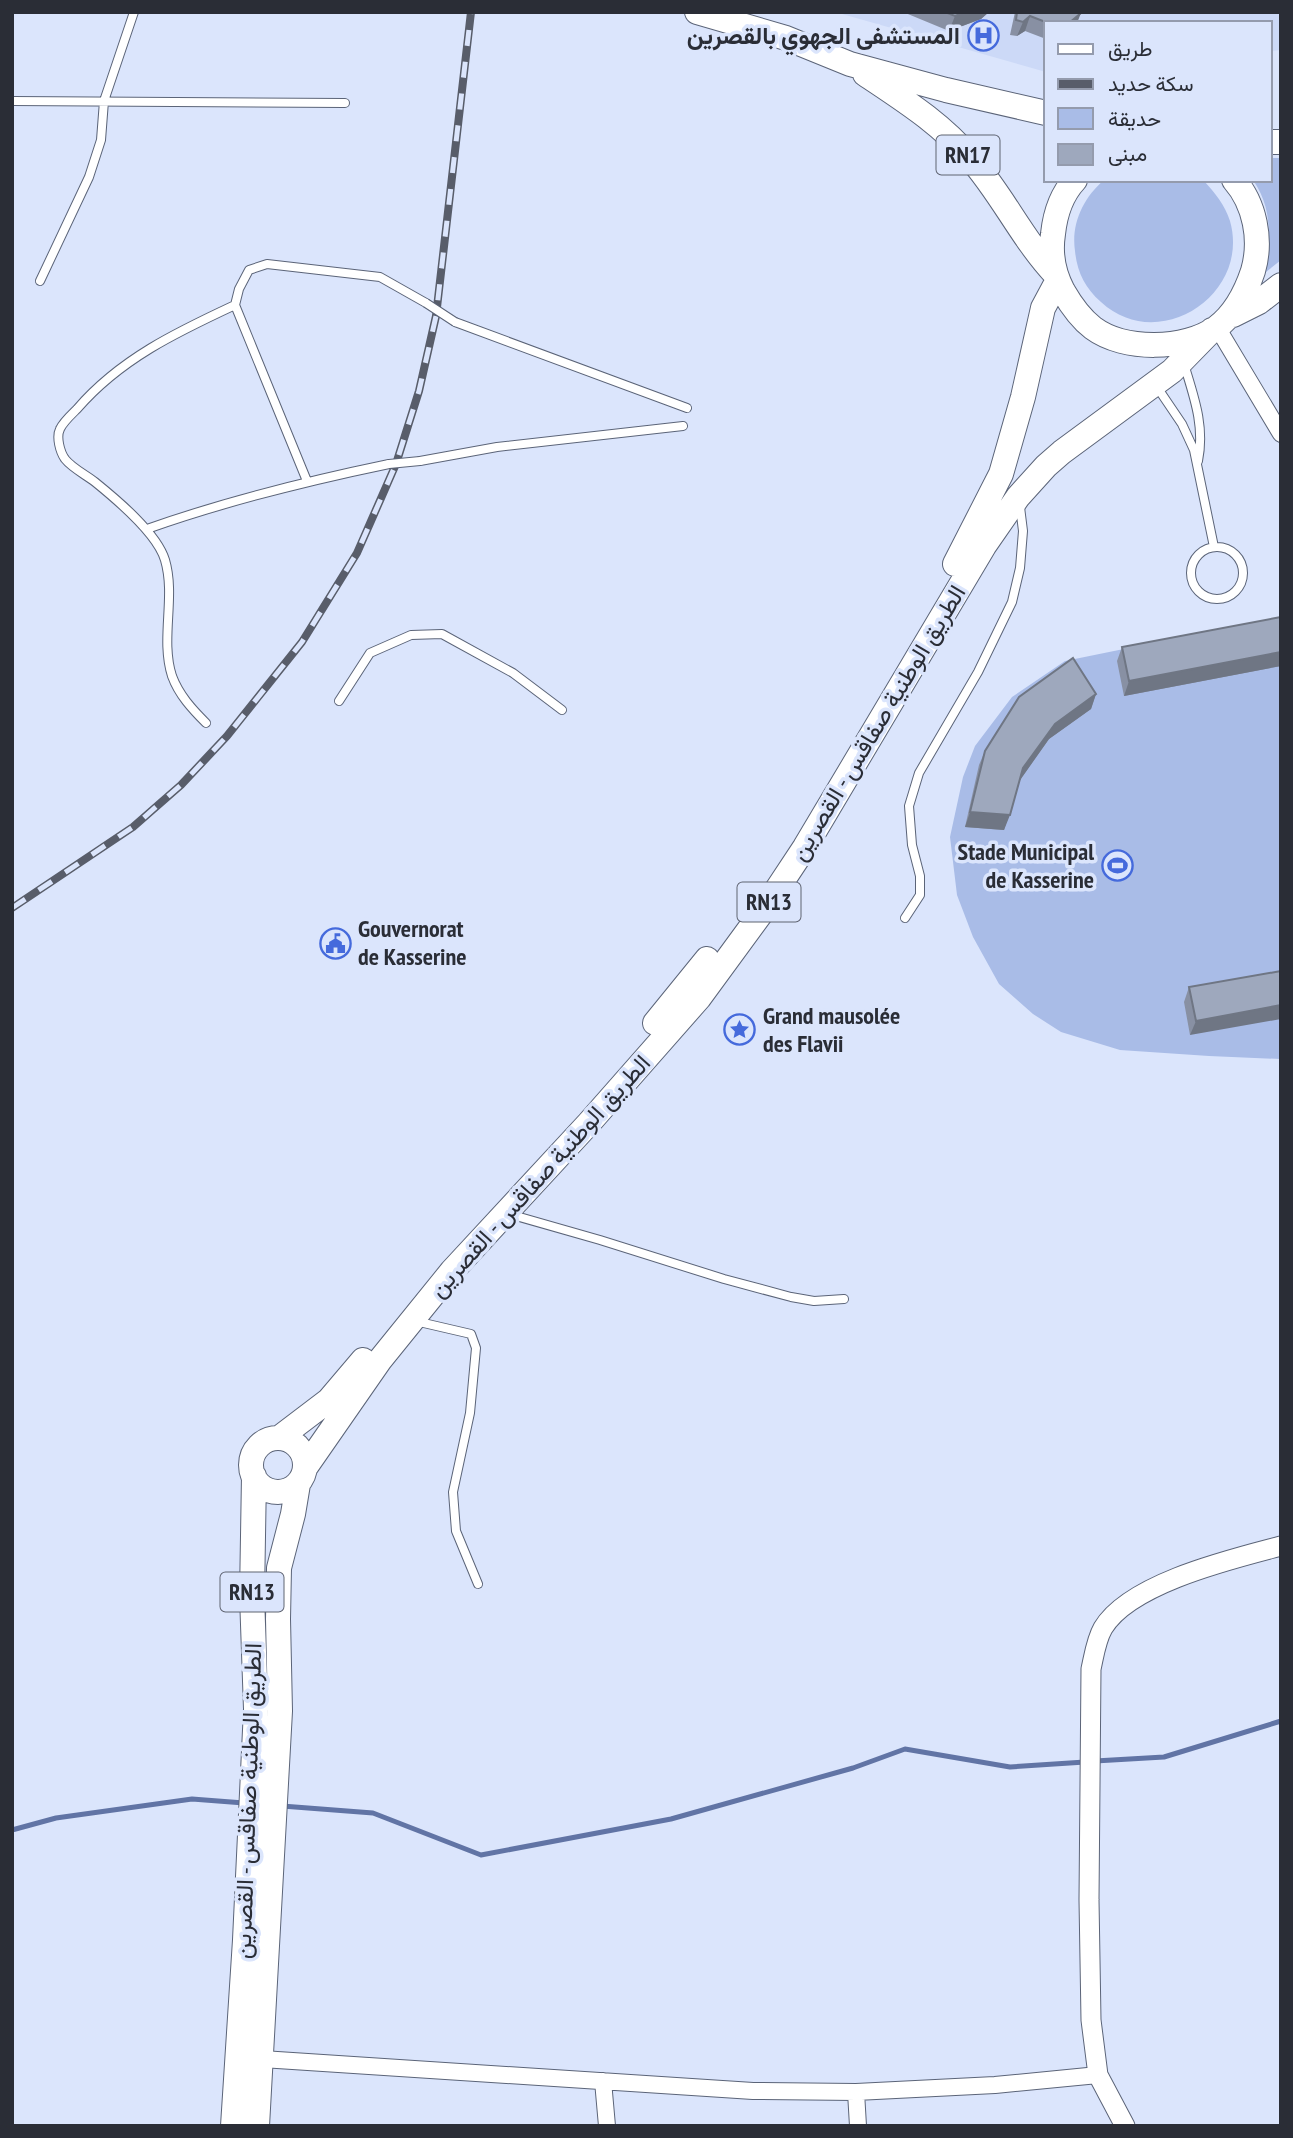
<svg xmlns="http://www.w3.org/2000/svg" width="1293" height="2138" font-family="'PT Sans Narrow',Vazirmatn,sans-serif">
  <rect width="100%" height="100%" fill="#dbe5fc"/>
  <!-- built -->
  <path fill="#ccd9f7" d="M835,12H1281V50L1270,51V23H1046V72Z"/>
  <!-- green -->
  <path fill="#a9bce7" d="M1270,158H1281V260L1266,272C1269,238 1274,211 1253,180H1270Z
    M1104,180L1204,181C1215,193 1225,205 1230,221C1251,295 1158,355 1101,302C1085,288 1077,272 1075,251C1071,224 1083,198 1104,180Z
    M1281,617V1059L1209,1056L1120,1050L1061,1032L1033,1014L999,984L973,937L957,895L950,837L963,777L975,746L1012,697L1065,661Z"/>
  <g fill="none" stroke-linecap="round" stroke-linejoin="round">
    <!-- stream -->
    <path stroke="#6174a5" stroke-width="5" d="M1095,1761L1164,1757L1281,1721
      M282,1806L373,1813L481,1855L671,1819L853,1768L905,1749L1010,1767L1085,1762
      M12,1830L56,1818L192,1799L244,1803"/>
    <defs>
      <path id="service" d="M12,101L345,103
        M40,281L89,177L101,140L104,101L134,12
        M235,305L307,481
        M455,322L687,408
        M1184,364C1194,397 1205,426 1198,461
        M1157,387L1182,424L1194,450L1214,547
        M420,461L497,447L683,426
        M147,529C226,501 307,481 389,464
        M1191 573a26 26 0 1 1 52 0a26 26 0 1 1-52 0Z
        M339,701L370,653L411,635L442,634L513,673L562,710
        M206,723C192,709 179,695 172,676C160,639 176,597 165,560C157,533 116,499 95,482C86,475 72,468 65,459C60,452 56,437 60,429C63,422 72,414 77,409C120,359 177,332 235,305L239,289L249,270L267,264L380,277L426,303
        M905,918L920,895V876L912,845L909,806L919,773L978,672L1012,602L1020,568L1023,531L1020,507
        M509,1214L600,1240L724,1279L791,1297L814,1301L844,1299
        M415,1321L471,1334L476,1348L470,1413L453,1492L456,1531L478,1584"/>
      <path id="minor" d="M1217,327L1281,434
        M262,2059L753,2091L856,2092L995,2085L1098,2075
        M603,2081L607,2126
        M856,2092L858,2126"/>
      <path id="tertiary" d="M1125,2126L1098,2075L1091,2020L1089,1900L1091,1669C1094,1656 1096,1640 1103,1628C1130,1583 1232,1559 1281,1546"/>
      <path id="primary" d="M697,12L786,38L850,64L946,90L1046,113
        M865,74C902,99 941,123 970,158C1002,194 1022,239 1056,275
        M1270,142H1281
        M1075,180C1061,195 1055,215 1053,234C1050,253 1054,274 1063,291C1071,305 1080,318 1093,328C1124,351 1185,350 1216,328C1235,314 1246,292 1253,271C1262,240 1255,204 1234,180
        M1233,315L1259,302L1281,285
        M955,564L1001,474L1023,397L1043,308L1058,280
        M655,1023L707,959
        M279,1438L329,1400L363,1360
        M251 1465a27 27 0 1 1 54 0a27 27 0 1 1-54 0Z
        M305,1468L380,1360L452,1271L589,1123L699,998L762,912L805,847L984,546L1018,497L1046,466L1062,452L1172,371L1212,330
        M233,2126L245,1940L256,1709L252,1596L254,1476
        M257,2126L280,1711L278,1619L279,1568L293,1514L298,1484"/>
    </defs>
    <!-- service casing -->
    <use href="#service" stroke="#5b6478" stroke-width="10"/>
    <!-- minor casing -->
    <use href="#minor" stroke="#5b6478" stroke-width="18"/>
    <!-- tertiary casing -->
    <use href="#tertiary" stroke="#5b6478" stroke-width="21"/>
    <!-- primary casing -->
    <use href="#primary" stroke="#5b6478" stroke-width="26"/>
    <!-- service -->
    <use href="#service" stroke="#fff" stroke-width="8"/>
    <!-- minor -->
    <use href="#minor" stroke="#fff" stroke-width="16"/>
    <!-- tertiary -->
    <use href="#tertiary" stroke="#fff" stroke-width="19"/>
    <!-- primary -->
    <use href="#primary" stroke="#fff" stroke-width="24"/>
    <defs>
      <path id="rail" d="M12,908L133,827L181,785L227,736L302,642L357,553L396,464L419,391L436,316L471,12"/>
    </defs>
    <!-- rail casing -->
    <use href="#rail" stroke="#585d6a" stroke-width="8"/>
    <!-- rail -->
    <use href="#rail" stroke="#dbe5fc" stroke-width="5" stroke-dasharray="16" stroke-linecap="butt"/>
    <defs>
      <path id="service-bridge" d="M426,303L455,322
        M389,464L420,461"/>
    </defs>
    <!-- service-bridge casing -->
    <use href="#service-bridge" stroke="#5b6478" stroke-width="10" stroke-linecap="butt"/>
    <!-- service-bridge -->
    <use href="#service-bridge" stroke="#fff" stroke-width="8"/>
  </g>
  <!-- wall -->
  <path fill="#8890a3" d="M903,12H989L981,19L949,31Z
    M1015,12H1080L1077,23H1046V39L1025,31L1017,36L1010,35Z
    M1281,617V666L1124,696L1117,661L1122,647Z
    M1096,694L1091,709L1049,739L1020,780L1004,830L965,827L979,765L985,751Z
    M1281,971L1190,1035L1184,1002L1189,987Z"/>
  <!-- shaded-wall -->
  <path fill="#6f7684" d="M965,12H989L981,19L949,31L955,16Z
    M1081,13L1077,23H1069Z
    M1030,16L1025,31L1017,36L1023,22Z
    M1281,652V666L1124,696L1129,681Z
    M1096,694L1091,709L1049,739L1018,783L1023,768L1055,724Z
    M970,812L1010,815L1004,830L965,827Z
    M1281,1005V1019L1190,1035L1196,1021Z"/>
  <!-- building -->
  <path fill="#9ea8bd" stroke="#6f7684" stroke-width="2" d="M945,12H965L955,16Z
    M1017,12H1080L1081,13L1069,23H1048L1030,16L1023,22L1016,20Z
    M1281,617V652L1129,681L1122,647Z
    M1073,658L1096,694L1055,724L1023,768L1010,815L970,812L985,751L1019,697Z
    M1281,971V1005L1196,1021L1189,987Z"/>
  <!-- icons -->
  <defs>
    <symbol id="hospital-ring" viewBox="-11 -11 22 22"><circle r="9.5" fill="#dbe5fc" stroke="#456adc" stroke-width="1.5"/><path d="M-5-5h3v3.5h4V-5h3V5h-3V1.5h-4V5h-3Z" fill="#456adc"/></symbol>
    <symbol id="stadium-ring" viewBox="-11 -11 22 22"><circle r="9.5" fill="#dbe5fc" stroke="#456adc" stroke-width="1.5"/><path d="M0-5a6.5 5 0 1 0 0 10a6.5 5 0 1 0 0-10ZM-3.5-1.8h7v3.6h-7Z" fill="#456adc"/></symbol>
    <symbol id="civic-ring" viewBox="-11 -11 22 22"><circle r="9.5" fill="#dbe5fc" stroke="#456adc" stroke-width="1.5"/><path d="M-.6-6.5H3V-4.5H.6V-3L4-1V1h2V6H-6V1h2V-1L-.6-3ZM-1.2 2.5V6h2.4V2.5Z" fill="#456adc"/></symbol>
    <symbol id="sight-ring" viewBox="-11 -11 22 22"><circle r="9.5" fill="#dbe5fc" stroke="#456adc" stroke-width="1.5"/><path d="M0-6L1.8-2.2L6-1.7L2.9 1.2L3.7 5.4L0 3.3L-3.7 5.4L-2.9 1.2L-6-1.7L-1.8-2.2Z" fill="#456adc"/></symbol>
  </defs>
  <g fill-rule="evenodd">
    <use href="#hospital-ring" x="966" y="18" width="35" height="35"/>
    <use href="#stadium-ring" x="1100" y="848" width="35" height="35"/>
    <use href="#civic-ring" x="318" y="926" width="35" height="35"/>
    <use href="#sight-ring" x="722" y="1012" width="35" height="35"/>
  </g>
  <g text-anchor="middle" stroke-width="7" stroke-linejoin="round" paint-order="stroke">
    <!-- shield labels -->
    <g fill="#dbe5fc" stroke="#5f6471" stroke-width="2">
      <rect x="936.5" y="135.5" width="63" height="39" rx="5"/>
      <rect x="737.5" y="882.5" width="63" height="39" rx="5"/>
      <rect x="220.5" y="1572.5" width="63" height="39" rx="5"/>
    </g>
    <g font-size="23" font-weight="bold" fill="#2a2d36">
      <text x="968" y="163">RN17</text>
      <text x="769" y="910">RN13</text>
      <text x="252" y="1600">RN13</text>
    </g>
    <!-- poi labels -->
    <g font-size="24" font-weight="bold" fill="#2a2d36" stroke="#dbe5fc" text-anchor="end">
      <text x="960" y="44">المستشفى الجهوي بالقصرين</text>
      <text x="1094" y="860">Stade Municipal<tspan x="1094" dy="28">de Kasserine</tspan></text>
      <text x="358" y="937" text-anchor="start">Gouvernorat<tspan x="358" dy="28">de Kasserine</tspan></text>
      <text x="763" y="1024" text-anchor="start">Grand mausolée<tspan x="763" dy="28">des Flavii</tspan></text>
    </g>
    <!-- street labels -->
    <g font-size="24" fill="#2a2d36" stroke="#dbe5fc">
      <text transform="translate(878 723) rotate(-59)" y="8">الطريق الوطنية صفاقس - القصرين</text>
      <text transform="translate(540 1176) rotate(-48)" y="8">الطريق الوطنية صفاقس - القصرين</text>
      <text transform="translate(248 1801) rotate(-88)" y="8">الطريق الوطنية صفاقس - القصرين</text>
    </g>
  </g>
  <!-- border -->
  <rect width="1293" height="2138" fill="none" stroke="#2a2d36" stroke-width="28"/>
  <!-- legend -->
  <rect x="1044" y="21" width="228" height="161" fill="#dbe5fc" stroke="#949bad" stroke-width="2"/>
  <rect x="1058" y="44" width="35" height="10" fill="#ffffff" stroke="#949bad" stroke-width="2"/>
  <text x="1108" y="56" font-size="21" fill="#2a2d36">طريق</text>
  <rect x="1058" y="79" width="35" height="10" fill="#585d6a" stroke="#949bad" stroke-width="2"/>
  <text x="1108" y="91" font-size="21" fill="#2a2d36">سكة حديد</text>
  <rect x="1058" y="108" width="35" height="21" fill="#a9bce7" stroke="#949bad" stroke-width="2"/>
  <text x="1108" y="126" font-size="21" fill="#2a2d36">حديقة</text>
  <rect x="1058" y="144" width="35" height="21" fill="#9ea8bd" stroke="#949bad" stroke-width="2"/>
  <text x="1108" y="161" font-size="21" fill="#2a2d36">مبنى</text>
</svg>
